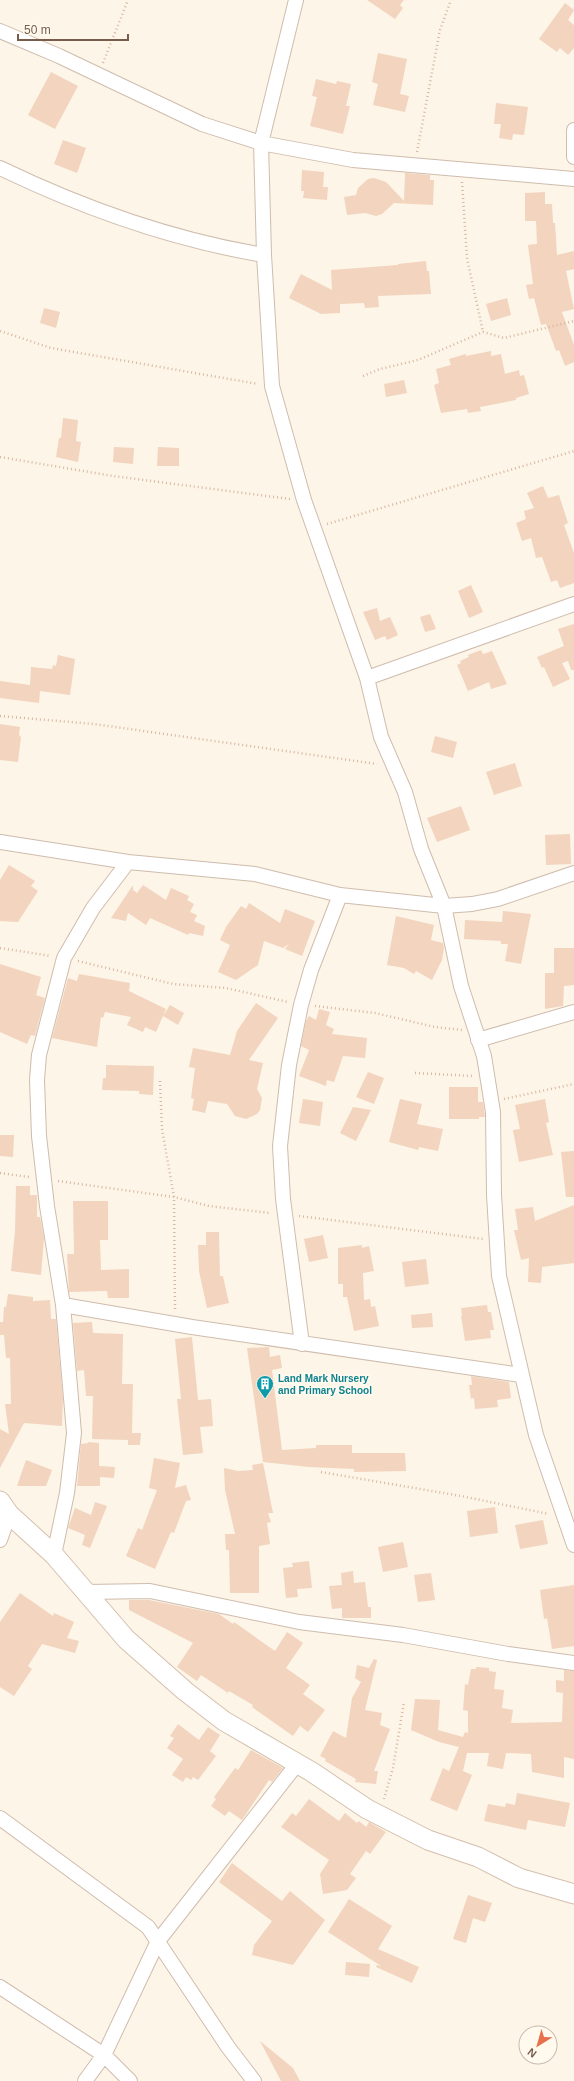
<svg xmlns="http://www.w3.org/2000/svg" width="574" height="2081" font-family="Arial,sans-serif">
  <rect width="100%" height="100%" fill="#fdf5e7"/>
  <!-- building -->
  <path fill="#f2d4bf" d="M367,0H404L400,5L403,8L395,19Z
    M565,3L574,10L568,20L574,25V48L568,55L560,48L557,52L539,39Z
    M378,53L407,59L400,94L409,96L405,112L373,105L378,84L372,82Z
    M51,72L78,86L55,129L28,115Z
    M316,79L336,84L337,81L351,84L346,106H350L343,134L310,126L317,97L312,96Z
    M496,103L528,107L524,135L513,134L512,140L499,138L501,124H494Z
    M63,140L86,148L77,173L54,164Z
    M302,170L324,172L323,187H328L327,200L303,198L304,191H301Z
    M405,173L430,175V180H434L433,205L394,203L382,214L376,216L365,213L347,215L344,197L356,195L358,188L368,179L374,178L386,182L404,201Z
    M545,192V204H552L553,223H555L557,255L574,251V269L566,271L574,309L562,312L574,345V362L565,366L559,350L556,351L546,324L541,325L534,298L529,299L526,285L533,284L528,245L537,244L536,221H525V193Z
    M426,261L427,271H429L431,294L378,296L379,307L365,308L364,303L340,304V313L321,314L289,298L301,274L332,290L331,270L398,265V264Z
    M507,298L511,315L491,321L486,304Z
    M44,308L60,312L56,328L40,323Z
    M491,351V356L501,354L505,374L519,370L520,376L524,375L529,394L516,398V400L480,407L481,411L468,413L467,409L441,413L434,385L439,383L436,369L451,365L449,359L466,354V356Z
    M404,380L407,393L386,397L384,384Z
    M63,418L78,420L76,441L81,442L78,462L56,457L59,438H61Z
    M114,447L134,448L133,464L113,462Z
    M158,447L179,448V466H157Z
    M543,486L548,498L559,495L568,523L564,525L574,553V583L560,588L557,580L551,582L542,557L536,558L531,538L522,541L516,523L526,519L524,511L534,508L527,493Z
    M471,585L483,612L469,618L458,591Z
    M377,608L380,621L390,617L398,635L387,640L385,636L375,640L363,612Z
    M430,614L436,629L425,632L420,617Z
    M574,624V670H571L568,661L562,663L570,679L553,687L544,667L542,668L537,657L564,646L558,629Z
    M481,650L483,654L492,651L507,684L491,689L489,682L468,691L457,665L461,663L460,661L469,657L468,655Z
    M58,655L75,659L70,695L40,691L39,703L0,698V681L30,685L31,667L52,669L53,665L56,666Z
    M0,724L20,727L19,735L21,737L18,762L0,760Z
    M435,736L457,742L453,758L431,752Z
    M515,763L522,786L494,795L486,772Z
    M461,806L470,830L437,842L427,818Z
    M570,834L571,864L546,865L545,835Z
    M9,865L35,881L31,886L38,891L18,922L0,921V880Z
    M133,885V890L137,893L143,885L166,900L171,888L189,896L187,900L194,904L190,912L197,915L194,921L205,926L203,936L189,933L188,935L150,918L146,925L128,913L126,921L111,918Z
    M249,903L280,923L285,909L315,921L302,956L285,949L289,944L283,948L264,941L258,965L236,980L218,972L230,945L220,940L226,927L241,906L246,909Z
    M503,911L531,914L521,964L505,961L508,944H501V941L464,939L465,920L502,922Z
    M396,916L434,925L431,940L443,943L444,948L442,960L432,980L416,971L414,974L404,968L387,965Z
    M554,948H574V985L564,986L563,1006L545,1009V973H554Z
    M0,964L41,977L36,995L45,998L35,1036L31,1035L27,1044L0,1032Z
    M79,974L130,983L129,991L166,1009L156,1032L145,1027L143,1032L127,1025L131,1017L105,1012L103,1018L101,1017L97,1047L52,1038L68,978L77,981Z
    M256,1003L278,1018L249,1060L263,1063L257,1089L262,1098L260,1110L257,1114L246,1119L235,1116L227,1104L208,1101L205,1113L192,1110L194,1099L191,1098L195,1068L189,1067L193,1048L230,1055L237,1031Z
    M170,1005L184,1013L178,1025L163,1016Z
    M319,1009L330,1012L326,1025L334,1029L332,1034L367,1038L365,1058L343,1056L334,1082L327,1080L326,1086L299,1076L309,1050L301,1046L306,1021L309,1016L316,1020Z
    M106,1065L154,1066L153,1095L139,1094V1091L102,1090L103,1078H106Z
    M368,1072L384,1078L374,1104L356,1097Z
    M449,1087H478V1102H483L485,1117H479V1119H449Z
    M303,1099L323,1102L320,1126L299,1123Z
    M400,1099L422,1104L417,1124L443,1129L438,1151L419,1147L418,1150L389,1142Z
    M545,1099L549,1122L546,1123L553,1155L519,1162L513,1130L520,1129L515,1105Z
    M353,1107L371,1110L356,1141L340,1133Z
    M0,1135H14L13,1157L0,1156Z
    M574,1151V1197H566L561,1152Z
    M16,1186H30V1195H37V1217H40L44,1238L41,1275L11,1271L15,1231Z
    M73,1201H108V1240H100L101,1270L129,1269V1298H108L107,1291L69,1292L67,1254H74Z
    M574,1205V1263L542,1267L541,1283L528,1282L529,1258L521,1260L514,1230H518L515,1209L533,1207L535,1221Z
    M206,1232H219L220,1276H223L229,1303L207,1308L199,1271L198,1245H206Z
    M323,1235L328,1258L309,1262L304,1239Z
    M362,1245V1248L369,1246L374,1271L363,1273L364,1300L370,1299L371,1307L375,1306L379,1326L354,1331L347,1297H343V1284H338V1248Z
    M426,1259L429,1284L405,1287L402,1262Z
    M8,1294L33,1297V1301L50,1300L51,1319H56L63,1399L62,1426L24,1423L0,1468V1429L9,1434L5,1404H11L10,1358H6L4,1335H0V1322H3L4,1307H6Z
    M487,1305L488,1312H491L494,1330H490L491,1338L465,1341L461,1316H462L461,1308Z
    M432,1313L433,1327L412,1328L411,1315Z
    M92,1322L93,1333L123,1334L122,1384H133L132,1433H141L140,1445H128V1440L92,1439L93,1396H86L84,1370L77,1371L73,1323Z
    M192,1337L198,1400L211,1399L213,1426L200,1427L203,1453L183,1455L177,1399H181L175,1339Z
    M269,1347L270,1357L280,1355L282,1368L272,1370L282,1450L316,1448V1445H352V1453H405L406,1471L354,1472V1469L309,1467L263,1462L247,1348Z
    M471,1376L509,1382L511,1398L497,1400L498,1407L475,1409L474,1398L471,1399L469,1385H472Z
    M88,1442L99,1443V1466L115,1467L114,1478L100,1477V1486H77L81,1444L88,1443Z
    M154,1458L180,1463L175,1488L186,1485L191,1500L186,1501L174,1533L171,1532L155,1569L126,1556L138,1528L142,1530L157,1490L149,1488Z
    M26,1460L52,1470L46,1486H17Z
    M263,1463L273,1513H268L271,1522L267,1523L270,1544L259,1546V1593H230L229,1550H226L225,1534H235L225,1490L224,1468L238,1471L253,1470L252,1465Z
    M95,1502L107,1506L90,1548L82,1545L85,1535L68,1528L75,1508L91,1515Z
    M495,1507L498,1533L470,1537L467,1511Z
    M543,1520L548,1544L520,1549L515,1525Z
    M403,1542L408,1567L383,1572L378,1547Z
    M309,1561L312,1588L297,1589L298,1597L286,1598L283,1568L293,1567L292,1563Z
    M353,1571L354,1583L365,1582L368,1607H371V1618H342V1608L332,1609L329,1586L342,1585L341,1573Z
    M431,1573L435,1600L418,1602L414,1575Z
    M574,1585V1646L552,1649L547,1618L544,1619L540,1590Z
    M20,1593L53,1616L54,1613L74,1622L67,1638L79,1641L75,1653L42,1644L28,1666L32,1669L14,1696L0,1687V1622Z
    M129,1600H149L219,1614L233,1624L234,1622L275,1651L287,1632L303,1643L286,1668L310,1685L303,1694L325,1710L308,1732L300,1726L293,1736L252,1707L253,1705L229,1691L228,1693L201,1675L197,1681L177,1667L193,1643L129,1610Z
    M374,1659L377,1660L365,1710L382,1713L380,1725L390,1729L374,1771H378L376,1784L355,1782L356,1779L325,1761L326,1759L320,1756L333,1731L346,1738L352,1698L361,1682L355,1678L357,1665L369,1668Z
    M476,1667L489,1668V1671L496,1672L494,1689L504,1690L502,1708L513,1710L511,1723L562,1722L563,1693L556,1692V1680L564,1681V1670L574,1671V1759L564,1757V1778L532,1772L531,1754L506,1753L503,1769L487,1766L489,1753H467L463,1771L472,1775L457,1811L430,1800L443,1768L449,1771L459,1747L439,1742L411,1730L415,1699L440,1700L438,1730L463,1737L465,1732L468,1733V1711L463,1710L465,1684L468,1685L471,1669H476Z
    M178,1724L199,1740L208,1727L220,1735L210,1751L216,1756L198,1780L193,1777L191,1780L186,1777L183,1782L172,1775L183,1759L167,1748L174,1738L170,1736Z
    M251,1750L283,1768L272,1782L269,1780L242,1820L229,1811L225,1816L211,1806L216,1799L214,1797L235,1768L238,1770Z
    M517,1793L570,1803L565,1827L528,1820L526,1830L484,1821L488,1804L505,1807L506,1803L515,1805Z
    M309,1799L339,1821L345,1813L357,1823L359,1821L366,1827L369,1822L386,1832L370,1854L366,1851L350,1874L356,1878L347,1890L323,1894L320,1874L329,1860L281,1827L292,1813L296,1816Z
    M232,1863L282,1901L290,1891L325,1920L293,1965L252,1955L254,1945L272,1921L219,1882Z
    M468,1895L492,1903L485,1922L473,1918L466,1943L453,1939Z
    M349,1899L392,1926L378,1949L419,1967L412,1983L376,1967L377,1965L381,1966L328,1932Z
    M346,1962L370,1964L369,1977L345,1975Z
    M260,2041L293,2068L300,2081H281Z"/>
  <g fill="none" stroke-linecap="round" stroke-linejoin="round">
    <defs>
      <path id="street" d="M296,0L261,143L353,160L574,179
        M0,31L59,56L202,124L261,143L264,255
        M574,130V157
        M0,168C83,208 173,240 264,255L272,386L304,500L367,678
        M574,604L367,678L381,737L405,792L421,849L444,906L461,986L484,1056L493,1112L494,1195L499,1276L536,1435L574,1545
        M0,842L128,862L255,874L340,895L444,906L472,904L498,899L574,873
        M478,1040L574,1012
        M63,1305L192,1327L521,1375
        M302,1344L283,1199L280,1146L289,1065L301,1005L311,970L340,895
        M0,1540L9,1514
        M54,1555L67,1493L74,1433L63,1305L47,1206L39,1136L37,1080L39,1055L64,958L93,908L128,862
        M86,1592L150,1591L299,1622L403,1635L508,1654L574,1663
        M0,1818L148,1927L228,2047L254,2081
        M0,1987L104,2055L130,2081
        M85,2081L104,2055L158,1941L297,1764"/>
      <path id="secondary" d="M0,1501L9,1514L54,1555L126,1639L185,1691L224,1721L312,1772L367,1809L428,1840L478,1857L519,1878L574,1894"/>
    </defs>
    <!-- street casing -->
    <use href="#street" stroke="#cfbcad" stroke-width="16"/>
    <!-- secondary casing -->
    <use href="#secondary" stroke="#d4bfad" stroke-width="21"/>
    <!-- path -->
    <path stroke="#d8b7a1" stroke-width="2.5" stroke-dasharray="1 3" stroke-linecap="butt" d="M103,63L128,0
      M417,152L440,30L451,0
      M462,182L467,258L483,332
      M0,331L51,348L258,384
      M363,376L380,369L418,360L483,332L504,338L574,321
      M0,457L113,476L290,499
      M327,524L574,451
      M0,716L94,724L377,764
      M0,948L51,956
      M78,961L173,984L226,988L288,1002
      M315,1006L375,1013L435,1027L462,1030
      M415,1073L474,1076
      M160,1081L162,1129L174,1197L175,1310
      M504,1099L574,1084
      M0,1173L29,1177
      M58,1181L174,1197L209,1206L270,1213
      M299,1216L483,1239
      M321,1472L461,1496L549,1514
      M384,1799L393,1768L404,1702"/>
    <!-- street -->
    <use href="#street" stroke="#fff" stroke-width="14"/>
    <!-- secondary -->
    <use href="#secondary" stroke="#fff" stroke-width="19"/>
  </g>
  <!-- icons -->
  <defs>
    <symbol id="building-pin" viewBox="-11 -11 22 30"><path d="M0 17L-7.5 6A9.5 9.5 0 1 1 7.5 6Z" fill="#0f9aa8" stroke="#fff9ee"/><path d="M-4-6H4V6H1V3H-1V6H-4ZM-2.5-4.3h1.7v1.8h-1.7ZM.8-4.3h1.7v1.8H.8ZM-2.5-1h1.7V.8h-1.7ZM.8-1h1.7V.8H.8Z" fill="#fff"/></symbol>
  </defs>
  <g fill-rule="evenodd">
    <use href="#building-pin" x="255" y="1374" width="20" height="27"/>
  </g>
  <g text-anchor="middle" stroke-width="4" stroke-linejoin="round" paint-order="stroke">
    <!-- culture labels -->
    <g font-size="10" font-weight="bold" fill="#0d838f" stroke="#fff9ee" text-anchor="start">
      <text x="278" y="1382">Land Mark Nursery<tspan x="278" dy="12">and Primary School</tspan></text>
    </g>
  </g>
  <!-- north arrow -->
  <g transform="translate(538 2045) rotate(217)"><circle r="19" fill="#fff9ee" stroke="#c9baad"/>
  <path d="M0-3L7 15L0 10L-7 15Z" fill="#e7714c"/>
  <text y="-6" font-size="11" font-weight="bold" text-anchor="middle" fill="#775b4b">N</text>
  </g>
  <!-- scale -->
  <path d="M18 34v6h110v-6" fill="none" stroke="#775b4b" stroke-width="2"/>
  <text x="24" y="34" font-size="12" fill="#775b4b" stroke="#fff9ee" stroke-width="3" paint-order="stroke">50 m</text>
</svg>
